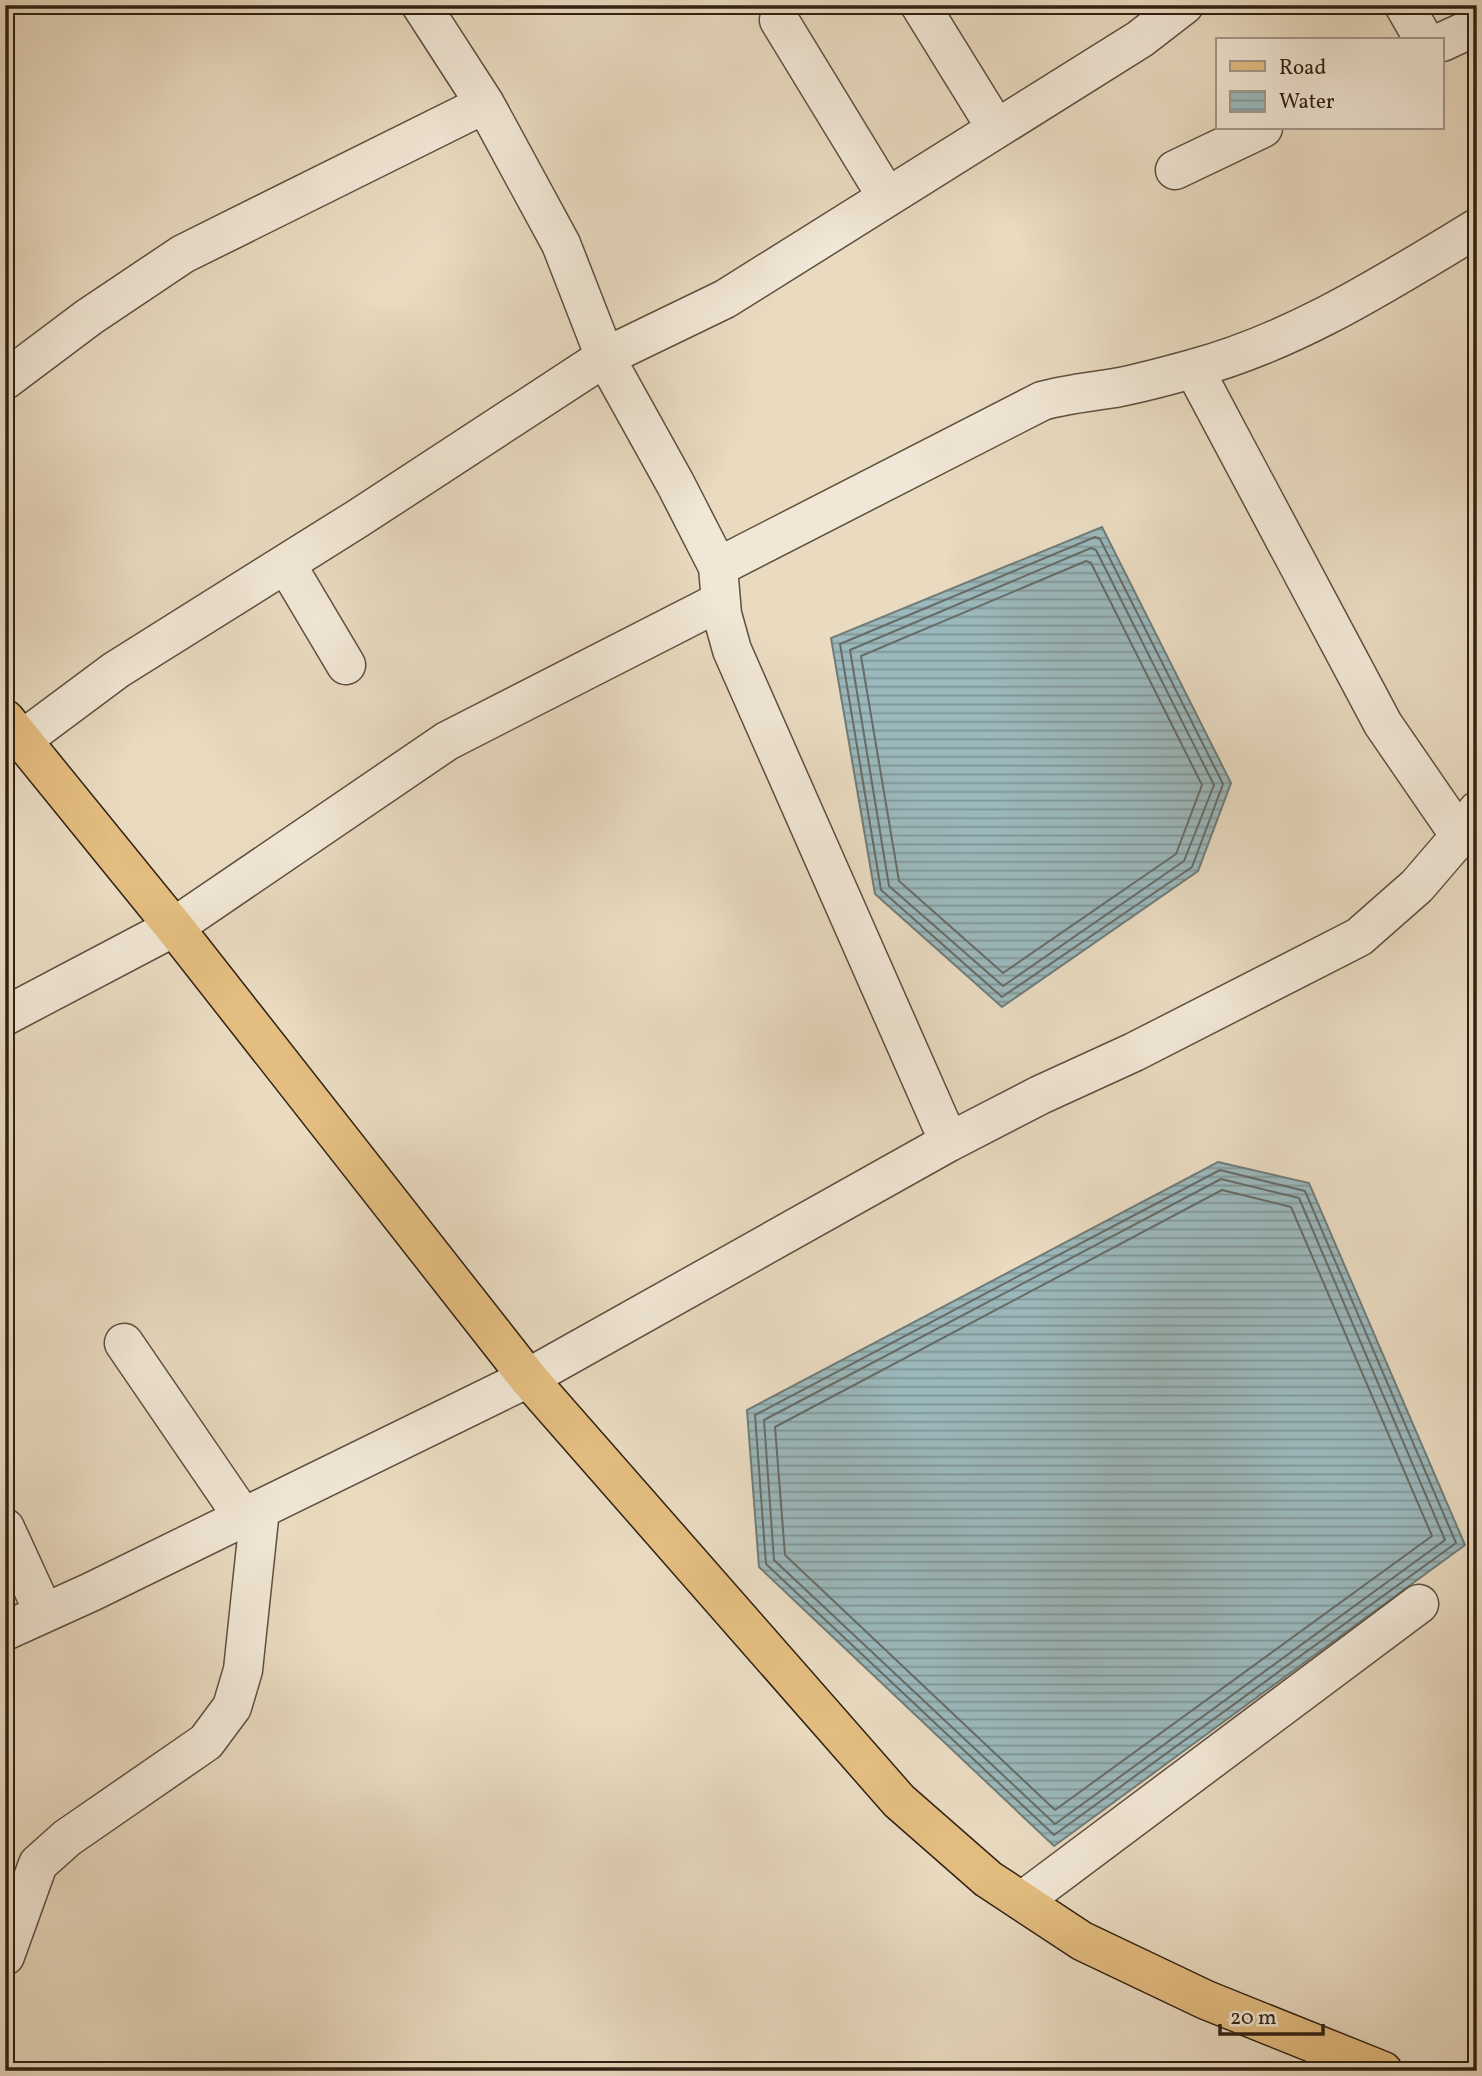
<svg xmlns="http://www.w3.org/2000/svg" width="1482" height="2076" font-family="Vollkorn,serif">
  <defs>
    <pattern id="water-rules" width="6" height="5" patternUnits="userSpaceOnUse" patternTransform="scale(1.75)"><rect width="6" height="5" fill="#9bb8bc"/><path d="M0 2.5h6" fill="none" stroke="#7f9597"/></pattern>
  </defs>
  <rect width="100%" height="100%" fill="#e9dac0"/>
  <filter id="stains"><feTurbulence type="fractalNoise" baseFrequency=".00286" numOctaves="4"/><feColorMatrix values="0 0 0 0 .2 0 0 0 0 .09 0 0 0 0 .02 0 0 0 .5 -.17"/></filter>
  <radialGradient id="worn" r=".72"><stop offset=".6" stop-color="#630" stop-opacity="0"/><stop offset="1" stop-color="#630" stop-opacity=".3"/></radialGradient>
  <!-- water -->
  <path fill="url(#water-rules)" stroke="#707c78" stroke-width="2" d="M1102,527L1231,783L1198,871L1002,1007L875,894L831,638Z
    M1218,1162L1309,1183L1465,1545L1054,1846L759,1567L747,1410Z"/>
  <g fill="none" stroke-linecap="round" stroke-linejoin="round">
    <!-- shore -->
    <path stroke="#666c67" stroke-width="2" d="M1095,537L1100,539L1223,784L1192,867L1002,997L881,890L840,644Z
      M1091,548L1096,550L1214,785L1184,861L1003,986L889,886L850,650Z
      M1086,561L1091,563L1202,785L1176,854L1003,973L899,881L861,656Z
      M1220,1170L1305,1191L1456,1543L1054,1835L766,1564L755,1415Z
      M1221,1179L1299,1198L1445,1540L1055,1824L774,1560L764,1420Z
      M1222,1190L1291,1207L1432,1536L1055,1810L785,1555L775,1427Z"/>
    <defs>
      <path id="minor" d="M421,5L485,104L561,244L605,357L675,483L718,567L722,614L732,650L949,1142
        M920,5L996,128
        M1404,5L1424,40
        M779,20L887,197
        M1442,42L1477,26
        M1175,170L1263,128
        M1194,369L1383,724L1460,836
        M5,380L89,317L183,254L485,104
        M286,564L346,665
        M718,567L1042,401C1066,394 1090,392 1115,388C1141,383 1167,376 1192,369C1296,341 1386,283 1477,228
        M22,740L116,670L357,519L605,357L725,299L1140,39L1184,5
        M5,1016L174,927L447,741L721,601
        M124,1343L243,1517
        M5,1528L44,1613
        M5,1631L91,1592L528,1378L949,1142L1040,1095L1134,1052L1359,937L1417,886L1460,836L1477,811
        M1022,1901L1419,1604
        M5,1956L38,1864L67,1838L206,1742L232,1707L243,1670L260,1509"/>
      <path id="major" d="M5,719L174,927L528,1378L899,1801L988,1879L1082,1941L1206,2000L1383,2071"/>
    </defs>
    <!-- minor casing -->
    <use href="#minor" stroke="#5e4f3e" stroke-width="41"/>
    <!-- major casing -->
    <use href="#major" stroke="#302112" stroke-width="41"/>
    <!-- minor -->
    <use href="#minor" stroke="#f1e7d6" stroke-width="38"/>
    <!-- major -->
    <use href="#major" stroke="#e4bd80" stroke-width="38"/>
  </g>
  <!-- margin -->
  <rect width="1482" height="2076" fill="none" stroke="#e9dac0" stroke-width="28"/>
  <rect x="7" y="7" width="1468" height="2062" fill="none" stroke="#302112" stroke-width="3.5"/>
  <rect x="14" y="14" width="1454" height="2048" fill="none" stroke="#302112" stroke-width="2"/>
  <!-- legend -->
  <rect x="1216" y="38" width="228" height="91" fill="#f1e7d6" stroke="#a49888" stroke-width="2"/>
  <rect x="1230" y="61" width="35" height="10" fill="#e4bd80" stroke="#a49888" stroke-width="2"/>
  <text x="1279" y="74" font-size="21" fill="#302112">Road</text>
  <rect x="1230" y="91" width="35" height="21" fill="url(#water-rules)" stroke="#a49888" stroke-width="2"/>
  <text x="1279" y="108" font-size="21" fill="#302112">Water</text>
  <!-- scale -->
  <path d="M1220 2024v10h103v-10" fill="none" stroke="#302112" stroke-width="3.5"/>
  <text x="1230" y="2024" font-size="21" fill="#302112" stroke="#f1e7d6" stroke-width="5" paint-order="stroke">20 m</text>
  <rect width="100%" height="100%" filter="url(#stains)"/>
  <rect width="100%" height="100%" fill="url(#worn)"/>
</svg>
